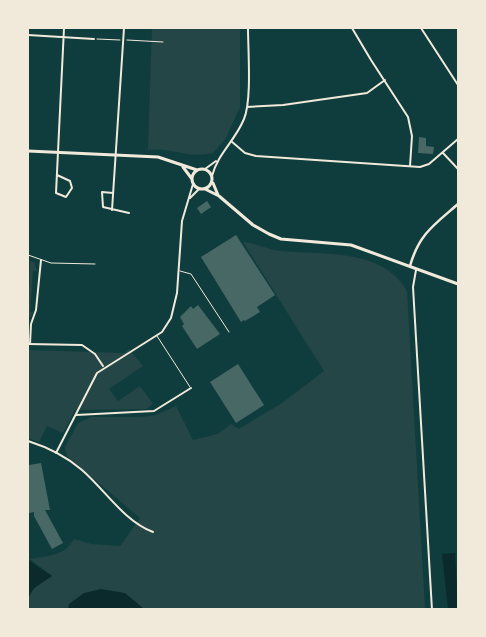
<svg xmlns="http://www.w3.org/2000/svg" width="486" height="637" font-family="Overpass,sans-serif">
  <rect width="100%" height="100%" fill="#0f3d3e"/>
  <!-- green -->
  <path fill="#244646" d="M152,28H240V107L226,138L213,153C186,159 173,147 148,150Z
    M243,242C256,243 268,250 280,251C322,255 383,248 407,291L425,609L29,610C23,592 40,584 52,576L30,559C47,556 65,556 74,539L91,544L120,546L140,518L67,456L65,447L78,423L91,417H142L156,415L176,406L193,440L218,434L231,424L239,429L282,403L324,371Z
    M30,261L34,262L37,271H33L30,312H34L30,317L28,316Z
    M129,349L143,366L109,389L118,401L140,386L153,404L146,409L75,410L63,433L47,426L39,442L28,438V350L124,353Z"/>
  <!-- water -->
  <path fill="#0a2a2b" d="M455,553L458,609H448L442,554Z
    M28,560L52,576L34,588L28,598Z
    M101,589L125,593L144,609H68L69,604L84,593Z"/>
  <!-- building -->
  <path fill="#486865" d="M419,137L426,138V146L434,147L433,154L418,153Z
    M207,201L211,207L201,214L197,208Z
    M236,235L275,295L257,307L260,312L245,321L244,320L241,322L201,257Z
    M198,305L220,334L197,349L182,326L184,324L180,317L191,306L193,309Z
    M238,364L264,405L236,423L210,382Z
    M41,463L50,510H45L63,543L52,549L34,516V512L29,513L28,505L29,465Z"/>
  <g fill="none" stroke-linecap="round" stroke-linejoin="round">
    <!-- path -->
    <path stroke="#f1e9da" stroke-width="1" d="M97,39L120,40
      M127,40L163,42"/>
    <!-- service -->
    <path stroke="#f1e9da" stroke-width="1" d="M28,255L51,263L95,264
      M180,271L191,274L229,332
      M157,336L190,387"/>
    <!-- minor -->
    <path stroke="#f1e9da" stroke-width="2" d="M352,28L371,60L408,117L412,136L410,166
      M421,28L458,85
      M28,35L94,39
      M247,107L283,105L367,93L385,80
      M231,141L245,153L256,156L420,167L429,164L458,139
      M443,153L458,169
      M205,169L216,161
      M57,175L70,181L72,188L66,197L56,193L64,28
      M212,176C218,153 235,141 244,119C252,100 248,51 248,28
      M113,193L102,192L103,207L129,213
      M190,198L199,189
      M112,210L124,28
      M416,270L413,287L432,610
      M28,344L82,345L95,354L103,366
      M30,344L31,324L36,310L41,260
      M76,415L154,411L191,388
      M28,441C47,447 67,457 82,470C105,490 124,521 153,532
      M56,453L97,373L162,332L171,318L177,293L182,221L193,184"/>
    <!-- tertiary -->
    <path stroke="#f1e9da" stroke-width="2.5" d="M410,266C419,234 434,225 458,204"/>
    <!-- secondary -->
    <path stroke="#f1e9da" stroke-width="3" d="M28,151L158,157L197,170
      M183,167L192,179
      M192 179a10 10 0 1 1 20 0a10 10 0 1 1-20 0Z
      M213,183L218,195
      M205,189L219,196L253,225L269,234L281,239L351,245L458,284"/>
  </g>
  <!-- border -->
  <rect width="486" height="637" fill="none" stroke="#f1e9da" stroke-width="58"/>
</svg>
